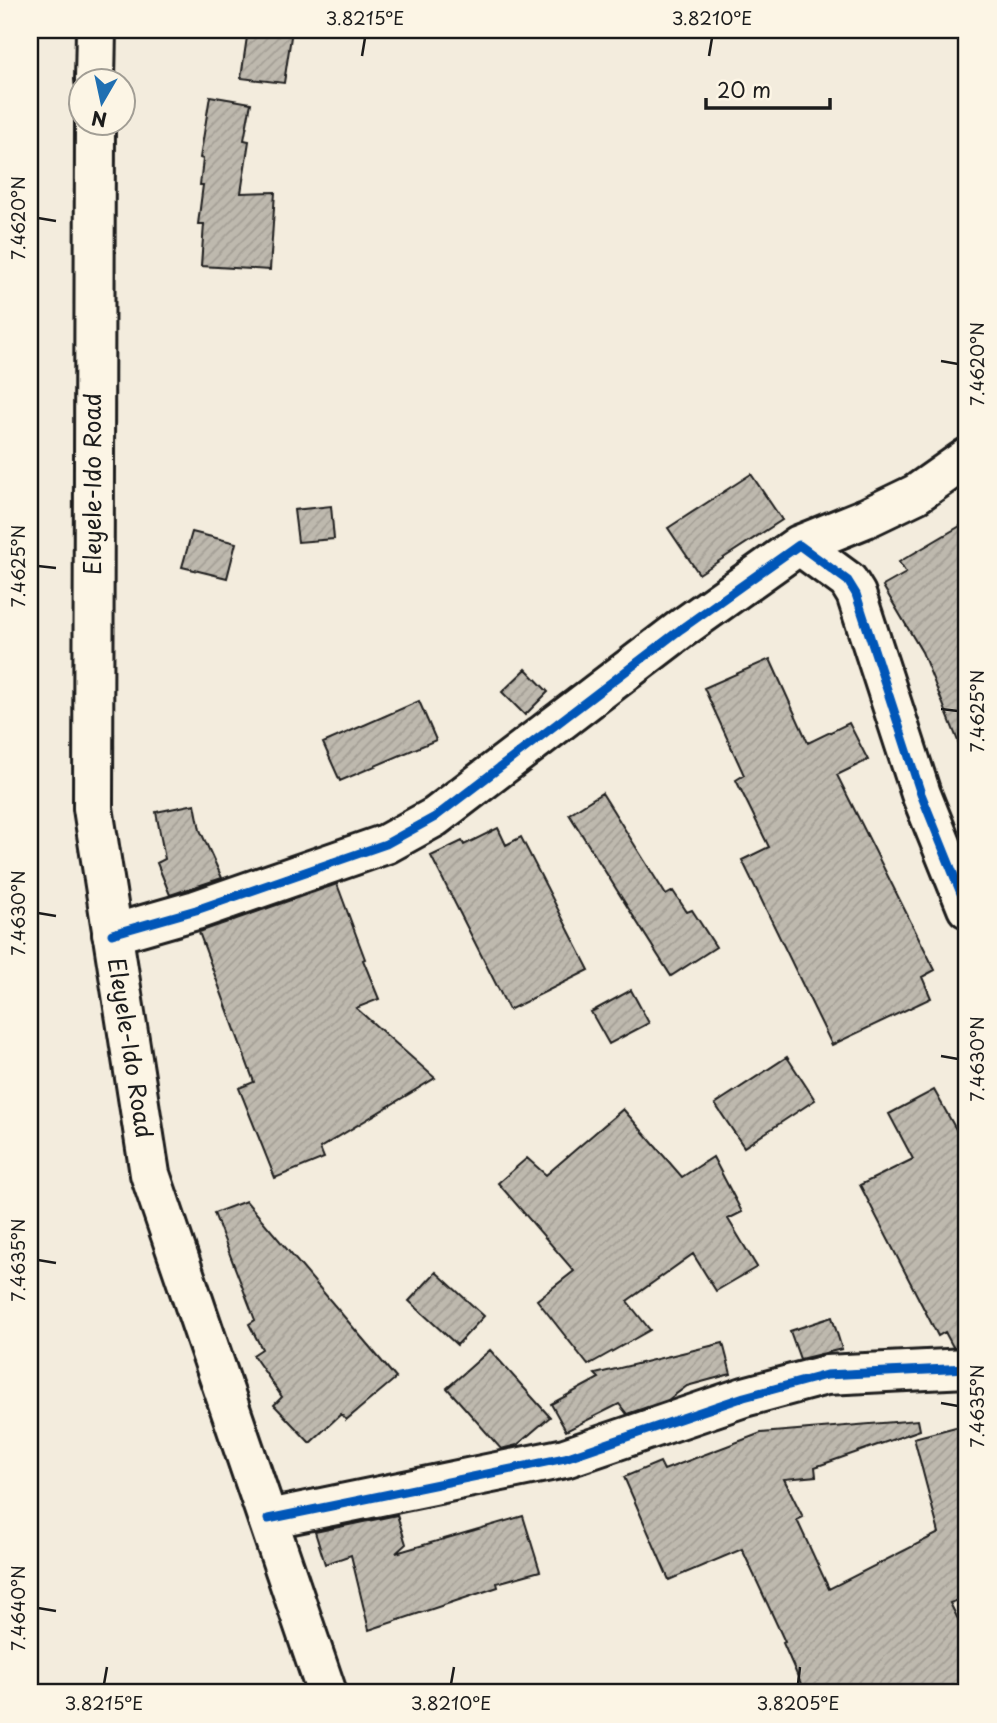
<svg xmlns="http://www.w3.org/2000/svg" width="997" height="1723" font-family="'Playpen Sans',sans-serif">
  <defs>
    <pattern id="building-hatch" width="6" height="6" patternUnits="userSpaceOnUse" patternTransform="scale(1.75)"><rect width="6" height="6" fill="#beb9ae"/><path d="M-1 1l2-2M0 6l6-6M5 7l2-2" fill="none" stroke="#a39e95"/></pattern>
  </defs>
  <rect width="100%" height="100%" fill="#f3ecdd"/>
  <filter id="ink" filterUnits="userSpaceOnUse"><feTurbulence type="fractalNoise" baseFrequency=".0143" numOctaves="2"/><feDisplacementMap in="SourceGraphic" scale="14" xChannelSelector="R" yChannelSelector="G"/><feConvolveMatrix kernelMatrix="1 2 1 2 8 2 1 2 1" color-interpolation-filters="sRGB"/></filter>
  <g filter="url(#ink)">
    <!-- building -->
    <path fill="url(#building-hatch)" stroke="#1c1c1c" stroke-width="2" d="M248,30H292L284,83L241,78Z
      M210,96L251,103L244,140L249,141L241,193L275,192L270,270L201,266L204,224H198L203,185H200L203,159L200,158Z
      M751,474L782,520L699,574L668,528Z
      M331,506L334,539L298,542L294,510Z
      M967,522V761H966L922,652L883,586L906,573L899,562Z
      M192,532L236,543L227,578L182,567Z
      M770,659L808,743L849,723L868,760L837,775L935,970L922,977L931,998L832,1045L742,860L769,847L736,780L744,775L704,688Z
      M526,669L548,692L525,715L502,692Z
      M419,701L436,740L340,781L323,743Z
      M602,793L666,895L673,891L687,912L692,910L716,947L671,976L569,814Z
      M195,804L200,830L222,878L170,895L157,863L165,859L156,812Z
      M498,828L506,845L521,837L589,970L509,1010L431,856L462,841L464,845Z
      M337,884L365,959L363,960L379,999L356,1008L435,1078L320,1148L324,1158L275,1178L239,1088L254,1082L199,932Z
      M631,990L649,1023L609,1044L591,1012Z
      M787,1057L815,1100L744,1147L715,1104Z
      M934,1090L967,1149V1346L953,1347L945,1332L938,1336L860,1185L913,1159L889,1114Z
      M623,1109L682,1177L713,1157L742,1212L728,1219L757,1267L716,1291L693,1254L627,1301L650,1330L588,1365L537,1300L574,1271L498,1183L527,1158L546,1175Z
      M246,1201L396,1378L346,1420L341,1414L310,1443L274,1405L282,1397L253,1355L262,1349L249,1324L255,1320L214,1213Z
      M436,1272L484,1316L457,1345L409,1301Z
      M832,1317L842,1349L800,1359L790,1331Z
      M723,1343L731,1374L687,1386L668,1400L627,1414L619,1404L566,1431L551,1404L599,1378L595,1374Z
      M490,1350L550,1417L517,1445L501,1449L447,1388Z
      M918,1420L920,1430L815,1467L816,1476L784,1479L803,1517L797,1520L829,1589L939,1533L914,1438L967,1424V1597L950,1603L967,1637V1693H805L783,1643L785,1642L742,1549L669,1580L624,1477L660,1462L664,1470L761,1433Z
      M397,1515L406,1544L396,1553L523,1516L540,1571L497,1583L498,1587L369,1630L351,1555L325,1564L315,1532Z"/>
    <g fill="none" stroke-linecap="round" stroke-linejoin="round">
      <defs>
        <path id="minor" d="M799,545L866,518L916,494L967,458
          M112,934L196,910L386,844L435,817L681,629L799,545L848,581L856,594L921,794L967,908
          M268,1519L565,1458L744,1397L826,1375L967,1368"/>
        <path id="major" d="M95,80L96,30
          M95,122L93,808L150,1174L327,1693"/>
      </defs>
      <!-- minor casing -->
      <use href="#minor" stroke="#1c1c1c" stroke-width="44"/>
      <!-- major casing -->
      <use href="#major" stroke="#1c1c1c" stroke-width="44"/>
      <!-- minor -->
      <use href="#minor" stroke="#fcf5e5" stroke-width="38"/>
      <!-- major -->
      <use href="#major" stroke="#fcf5e5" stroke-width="38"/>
      <defs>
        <path id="cycleway" d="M112,934L196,910L386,844L435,817L681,629L799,545L848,581L856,594L921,794L967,908
          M268,1519L565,1458L744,1397L826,1375L967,1368"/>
      </defs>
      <!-- cycleway casing -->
      <use href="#cycleway" stroke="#fcf5e5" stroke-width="13"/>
      <!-- cycleway -->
      <use href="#cycleway" stroke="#0057b8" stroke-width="9"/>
    </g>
  </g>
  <!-- ticks -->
  <path fill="none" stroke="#1c1c1c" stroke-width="2.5" d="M362,56L365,38M709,56L712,38M38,218L56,221M941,361L958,364M38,566L56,568M941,709L958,711M38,913L56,916M941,1056L958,1059M38,1260L56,1263M941,1403L958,1406M38,1608L56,1611M104,1684L107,1667M451,1684L454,1667M798,1684L800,1667"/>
  <g text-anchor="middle" stroke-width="5" stroke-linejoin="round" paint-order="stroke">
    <!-- street labels -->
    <g font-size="23" fill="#1c1c1c" stroke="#fcf5e5">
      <text transform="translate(93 484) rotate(-90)" y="8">Eleyele-Ido Road</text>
      <text transform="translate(130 1048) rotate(81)" y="8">Eleyele-Ido Road</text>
    </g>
  </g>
  <!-- margin -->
  <rect width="997" height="1723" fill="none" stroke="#fcf5e5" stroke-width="77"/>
  <!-- north arrow -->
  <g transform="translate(102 102) rotate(189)"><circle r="33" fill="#fcf5e5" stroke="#a29e95" stroke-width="2"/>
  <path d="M0-5L12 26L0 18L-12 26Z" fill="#1f6fb2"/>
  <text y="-10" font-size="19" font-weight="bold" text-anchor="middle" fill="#1c1c1c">N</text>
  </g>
  <!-- scale -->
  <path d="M706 98v10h124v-10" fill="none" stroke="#1c1c1c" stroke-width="3.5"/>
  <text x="717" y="98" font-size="21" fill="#1c1c1c" stroke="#fcf5e5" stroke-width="5" paint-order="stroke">20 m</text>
  <rect x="38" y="38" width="920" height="1646" fill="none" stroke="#1c1c1c" stroke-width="2.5"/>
  <g font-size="18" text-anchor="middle" fill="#1c1c1c">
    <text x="365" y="25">3.8215°E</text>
    <text x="712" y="25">3.8210°E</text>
    <text transform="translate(19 218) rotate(-90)" y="6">7.4620°N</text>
    <text transform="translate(978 364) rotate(-90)" y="6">7.4620°N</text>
    <text transform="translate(19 566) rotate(-90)" y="6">7.4625°N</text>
    <text transform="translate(978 711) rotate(-90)" y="6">7.4625°N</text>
    <text transform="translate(19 913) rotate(-90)" y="6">7.4630°N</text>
    <text transform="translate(978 1059) rotate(-90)" y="6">7.4630°N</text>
    <text transform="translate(19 1260) rotate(-90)" y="6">7.4635°N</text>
    <text transform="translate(978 1406) rotate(-90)" y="6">7.4635°N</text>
    <text transform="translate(19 1608) rotate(-90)" y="6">7.4640°N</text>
    <text x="104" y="1710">3.8215°E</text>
    <text x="451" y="1710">3.8210°E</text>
    <text x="798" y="1710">3.8205°E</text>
  </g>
</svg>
